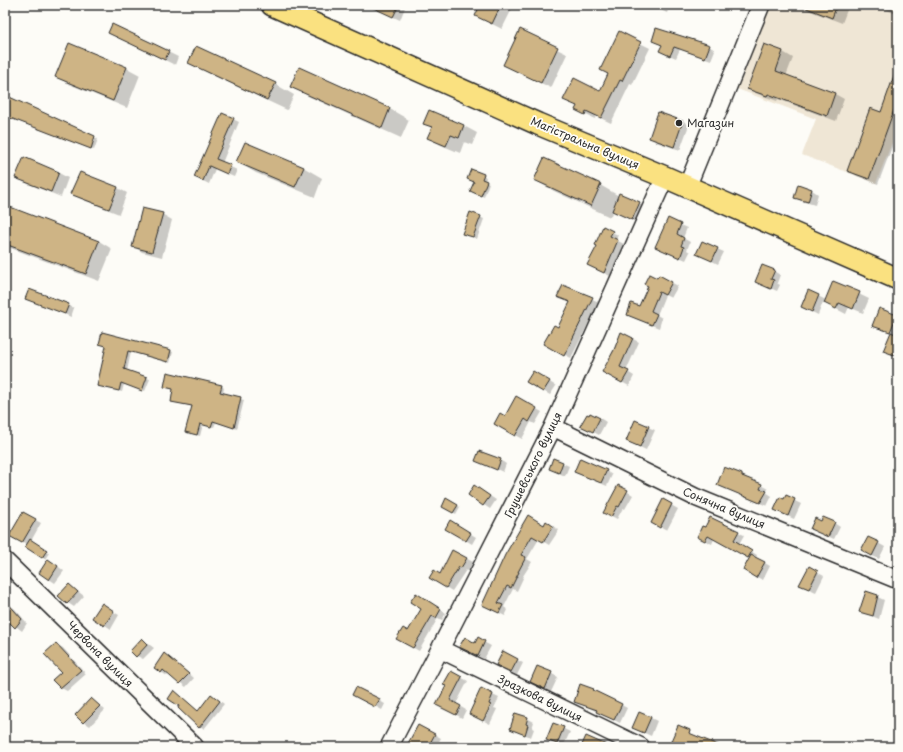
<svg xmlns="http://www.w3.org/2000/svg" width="903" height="752" font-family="'Playpen Sans',sans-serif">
  <rect width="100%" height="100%" fill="#fdfcf7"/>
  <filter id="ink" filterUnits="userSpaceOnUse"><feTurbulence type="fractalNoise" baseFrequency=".025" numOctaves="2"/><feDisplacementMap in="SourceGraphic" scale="8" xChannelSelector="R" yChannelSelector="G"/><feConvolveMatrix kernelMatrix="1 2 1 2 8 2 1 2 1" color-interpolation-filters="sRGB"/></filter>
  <g filter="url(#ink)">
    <!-- built -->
    <path fill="#efe6d5" d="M766,5H898V127L876,183L802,155L816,119L732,87Z"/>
    <!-- shadow -->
    <path fill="#0003" d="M146,5H156L155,9Z
      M384,5H406L400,20L387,14Z
      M481,5H514L502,29L476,16Z
      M650,5H670L667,13Z
      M798,5H849L842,23L805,9Z
      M881,5H898V15L887,10L881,7Z
      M113,25L178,57L175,65L119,38Z
      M520,31L567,54L551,88L504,65Z
      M653,41L709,46L715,50L711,60L680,49L676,58L660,51L662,45Z
      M640,43L650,48L632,85L630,84L611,123L596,116L595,119L586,115L576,110L578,107L564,99L601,92Z
      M69,45L127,68L140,75L127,108L69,84L56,77Z
      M764,45L783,52L793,58L786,76L835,94L844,99L836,121L778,99L777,101L758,94L748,89Z
      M189,62L275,84L294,95L287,110L208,73Z
      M898,68V131L878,184L857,176L848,170L881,113Z
      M299,69L390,109L409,120L401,138L310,97L291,86Z
      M5,96L98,139L94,150L5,116Z
      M429,111L464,126L477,133L472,145L464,142L460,153L441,145L428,138L432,128L424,124Z
      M233,119L239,122L222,163L237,170L234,177L215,169L209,184L195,177Z
      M683,121L689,125L680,150L656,142L650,138Z
      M24,159L59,173L68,178L61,197L26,183L16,177Z
      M545,160L600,185L619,196L620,195L649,208L642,225L613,211L610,217L554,191L535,180Z
      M237,162L303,167L322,178L315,197L256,173Z
      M472,170L486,177L485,181L489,183L484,197L474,192L475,182Z
      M798,186L812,190L818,194L815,205L801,201L795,197Z
      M118,188L127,193L119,214L81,199L72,194Z
      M5,206L99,241L112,249L99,281L5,246Z
      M162,214L172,220L162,257L142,252L133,246Z
      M480,217L484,219L477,239L463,233Z
      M668,220L687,228L683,238L690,242L687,250L690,252L686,260L663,250Z
      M612,232L618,235L616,240L624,244L610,276L588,265Z
      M717,249L724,252L718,264L698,254Z
      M774,271L780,275L777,283L780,285L777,291L757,282Z
      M660,276L678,286L671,298L665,295L657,315L662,318L659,328L634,318Z
      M834,282L869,299L863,313L849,307L846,314L823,302L818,315L802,307L818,296L826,300Z
      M563,286L599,302L571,358L545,344L558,329L571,303L565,300Z
      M27,298L68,305L74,308L71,317Z
      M896,316L898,317V331L896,335L898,336V357L884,351L892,333L873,325Z
      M621,333L639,342L626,371L634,376L629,386L603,372Z
      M107,346L170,351L173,352L170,363L131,352L127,371L150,379L145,391L124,384L122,392L98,385Z
      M534,372L556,386L550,395L528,382Z
      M168,373L222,386L224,388L223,394L244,400L237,429L216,422L214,427L203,424L200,436L189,433L193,407L172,401L174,390L165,387Z
      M517,398L542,412L535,424L531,422L522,439L495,424L506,417Z
      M600,418L606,422L599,435L588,429Z
      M648,427L655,430L646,450L627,441Z
      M554,459L569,466L565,476L556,472Z
      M476,460H500L506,464L503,472Z
      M606,471L612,475L607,486L581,475Z
      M742,475L768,489L766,492L772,496L767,506L718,485Z
      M618,486L633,495L625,509L623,508L617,519L604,512Z
      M481,490L496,500L490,509L469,495Z
      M787,497L801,504L794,519L781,513Z
      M447,500L460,507L456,514L443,506Z
      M664,501L678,509L667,530L653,523Z
      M23,513L41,523L31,541L49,553L45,559L27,547L28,545L11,535Z
      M451,522L476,537L472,544L447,529Z
      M546,522L559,530L549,545L539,539L527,559L532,562L523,576H524L517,591L513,589L504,607L508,610L505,616L489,608L506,555L544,526Z
      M822,522L834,523L840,527L834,539L818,532Z
      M705,529L738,532L744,535L739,544L757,555L756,558L770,566L763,580L750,574V558L714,539L712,544L704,540Z
      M869,538L885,547L879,559L868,554Z
      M453,551L473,562L468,571L466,570L452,591L430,578L440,575Z
      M898,551V568L892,565Z
      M55,564L64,571L55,583L49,579Z
      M809,568L824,576L816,592L807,588Z
      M70,585L84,596L74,607L68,603Z
      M867,592L884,600L879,619L860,611Z
      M416,594L446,613L442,620L438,618L419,651L398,639L408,633L423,609Z
      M9,605L15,609L27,623L22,631L12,623L5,630V609Z
      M102,605L119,615L111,629L105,625Z
      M142,639L154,648L143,659L137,656Z
      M478,639L491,646L484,659L467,650L476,644Z
      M56,644L63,648L86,674L67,691L61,688L54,680L62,672Z
      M165,654L171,658L194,678L186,687L169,674L167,676L161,672Z
      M517,660L523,663L517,675L503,668Z
      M538,667L558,677L551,692L537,685Z
      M451,672L468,681L456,704L466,710L462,718L437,704L447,686Z
      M581,685L594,690L627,708L620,723L575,701Z
      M357,688L385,704L382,710L353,694Z
      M482,690L499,698L494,708L497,709L490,724L476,717Z
      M178,694L199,712L216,698L224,704L204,729L179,708L181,706Z
      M91,699L105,710L90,726L84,722Z
      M527,718L534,722L532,728L534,729L531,737L511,729Z
      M651,718L657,721L651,736L634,728Z
      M554,724L570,732L563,747L547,739Z
      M419,726L441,738L436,747H407Z"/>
    <!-- building -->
    <path fill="#ceb485" stroke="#2b2b2b" d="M367,5H399L393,17Z
      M480,5H501L492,24L475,16Z
      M799,5H837L832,18Z
      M112,24L169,51L165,60L108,33Z
      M656,28L710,45L705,58L674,47L670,56L659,51L662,45L652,41Z
      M520,29L558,47L541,83L503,65Z
      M619,31L641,42L622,81L620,80L601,118L586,111L585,115L575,110L577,106L563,100L574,78L600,91L608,74L600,70Z
      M69,43L127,67L113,101L55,77Z
      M764,44L783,51L776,71L835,93L827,116L768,94L767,96L747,89Z
      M196,46L276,83L267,100L188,63Z
      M299,67L390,108L382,128L290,87Z
      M897,67L898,111L894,110L869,179L847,171L870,108L881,112Z
      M5,95L95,136L91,149L5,116Z
      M429,110L464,125L459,138L451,135L446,146L427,138L432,127L423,124Z
      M658,112L683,121L674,147L649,138Z
      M222,113L234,118L216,159L231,165L227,174L209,166L203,181L194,177Z
      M245,142L304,167L295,187L236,162Z
      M24,157L59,172L51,192L15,178Z
      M544,158L601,184L591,206L534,180Z
      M471,169L484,174L482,179L487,181L481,196L470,191L474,182L467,179Z
      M80,172L118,187L109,209L70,194Z
      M798,184L812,189L808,202L794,198Z
      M619,193L640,202L632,220L612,211Z
      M5,205L99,241L86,274L5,244Z
      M142,208L163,213L152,252L132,247Z
      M470,212L481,216L473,237L462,234Z
      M668,218L681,224L677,234L684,238L681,246L684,247L680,258L655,247Z
      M603,226L613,231L610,236L618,240L604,273L587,265L597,246L595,245Z
      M702,241L718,248L712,261L696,254Z
      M762,265L775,270L771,279L774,280L771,289L755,282Z
      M649,274L657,278L659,275L672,282L665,295L659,292L651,311L657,314L652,325L627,315L631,303L639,306L648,286L644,284Z
      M833,281L860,292L853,309L839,303L836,309L824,303Z
      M563,285L593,297L564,356L543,344L554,325L558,327L570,302L557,297Z
      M29,289L69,304L65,314L25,299Z
      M808,290L819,295L812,312L801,307Z
      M879,308L897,315L890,332L872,326Z
      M102,332L171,350L168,362L128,351L124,369L147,377L142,391L121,383L119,391L97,386L106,346L99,344Z
      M621,332L633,338L620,367L629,371L622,383L602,372L614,350Z
      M891,332L898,335V344L894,355L883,351Z
      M533,371L550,381L543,392L526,382Z
      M167,372L222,385L220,392L241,397L234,428L213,421L211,427L200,424L197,435L185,432L192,406L171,402L173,389L164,387Z
      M516,396L537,408L529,422L525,419L515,436L494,424L500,413L505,416Z
      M590,413L600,418L593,432L580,426L587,414L589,415Z
      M635,420L649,426L640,447L626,441Z
      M479,451L501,459L497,470L475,461Z
      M553,458L563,462L559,473L549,469Z
      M580,458L607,470L601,483L574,472Z
      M724,467L742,474V476L762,484L760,489L767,491L760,503L717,485Z
      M474,485L490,496L483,506L468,495Z
      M618,485L628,490L619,507L617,506L611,517L603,513Z
      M786,495L795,499L788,516L774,510L780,497L784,499Z
      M446,498L458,505L453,513L442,507Z
      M663,499L672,504L660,528L651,523Z
      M23,512L36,519L22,543L9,536Z
      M528,515L544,525L546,521L553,526L543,542L532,536L521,555L526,557L518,572H519L511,588L507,586L498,603L503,605L499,613L482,605L505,555Z
      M710,517L739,531L734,540L752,551L748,558L708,536L705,541L697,537L702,526L705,527Z
      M823,517L835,522L828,537L810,529L815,518L821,521Z
      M450,520L471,533L466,541L445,529Z
      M868,537L879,542L872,556L861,550Z
      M30,539L47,550L42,558L25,547Z
      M452,550L467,558L461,568L459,567L446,588L429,578L434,570L440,574Z
      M751,555L765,562L756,578L743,570Z
      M48,559L58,566L49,580L39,573Z
      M809,566L818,571L809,589L799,585Z
      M69,584L78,592L67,604L58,596Z
      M866,591L878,595L873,616L859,612Z
      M416,593L441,609L436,618L432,616L413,648L396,639L403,628L408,631L421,609L410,602Z
      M5,600L22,619L15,628L6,619L5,621Z
      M102,603L114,611L104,626L92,618Z
      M465,637L475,643L478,637L485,641L478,656L459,647Z
      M142,638L148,644L136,657L130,651Z
      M56,643L81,670L60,688L52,680L61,672L44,654Z
      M503,651L518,659L511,672L496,665Z
      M164,653L189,674L179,684L163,670L161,673L154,668Z
      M537,666L552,672L545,689L530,682Z
      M451,671L462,677L450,700L461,706L456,715L436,705L446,686L443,685Z
      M580,684L594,689L593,690L622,704L614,720L596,712L597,710L574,702Z
      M356,687L380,699L375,707L352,695Z
      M481,688L493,694L489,704L491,705L483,721L469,714Z
      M174,690L198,711L211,694L220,701L199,728L178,708L179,706L168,699Z
      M91,698L100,706L83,723L75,715Z
      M639,712L651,717L644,733L632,728Z
      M515,713L528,717L526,724L528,725L525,735L510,729Z
      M553,723L564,727L557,744L546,740Z
      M418,725L435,734L428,747H406Z
      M678,725L690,730L689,733L723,747H685L671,741Z
      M586,736L611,747H581Z"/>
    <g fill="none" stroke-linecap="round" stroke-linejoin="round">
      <defs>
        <path id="minor" d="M687,187L761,5
          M553,427L695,497L898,580
          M5,561L195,747
          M440,649L641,747
          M389,747L440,649L553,427L665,177"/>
        <path id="major" d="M272,5L538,124L665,177L898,279"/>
      </defs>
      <!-- minor casing -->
      <use href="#minor" stroke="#2b2b2b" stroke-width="20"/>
      <!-- major casing -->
      <use href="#major" stroke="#2b2b2b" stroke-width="24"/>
      <!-- minor -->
      <use href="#minor" stroke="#fdfcf7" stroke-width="17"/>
      <!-- major -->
      <use href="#major" stroke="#fae180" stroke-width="21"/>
    </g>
  </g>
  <!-- markers -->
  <circle fill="#2b2b2b" stroke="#fdfcf7" stroke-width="1.5" cx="679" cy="123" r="4"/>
  <g text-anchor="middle" stroke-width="3.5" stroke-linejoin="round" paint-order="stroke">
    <!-- poi labels -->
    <g font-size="11" fill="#2b2b2b" stroke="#fdfcf7" text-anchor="start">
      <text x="687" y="127">Магазин</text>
    </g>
    <!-- street labels -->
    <g font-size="11" fill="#2b2b2b" stroke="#fdfcf7">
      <text transform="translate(585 143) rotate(23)" y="4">Магістральна вулиця</text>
      <text transform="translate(533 465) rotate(-64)" y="4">Грушевського вулиця</text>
      <text transform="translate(724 508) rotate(23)" y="4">Сонячна вулиця</text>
      <text transform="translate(100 654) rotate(45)" y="4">Червона вулиця</text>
      <text transform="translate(540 698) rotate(26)" y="4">Зразкова вулиця</text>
    </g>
  </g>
  <!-- margin -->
  <rect width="903" height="752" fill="none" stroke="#fdfcf7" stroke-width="20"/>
  <rect x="10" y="10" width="883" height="732" fill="none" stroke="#2b2b2b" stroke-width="1.5" filter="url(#ink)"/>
</svg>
